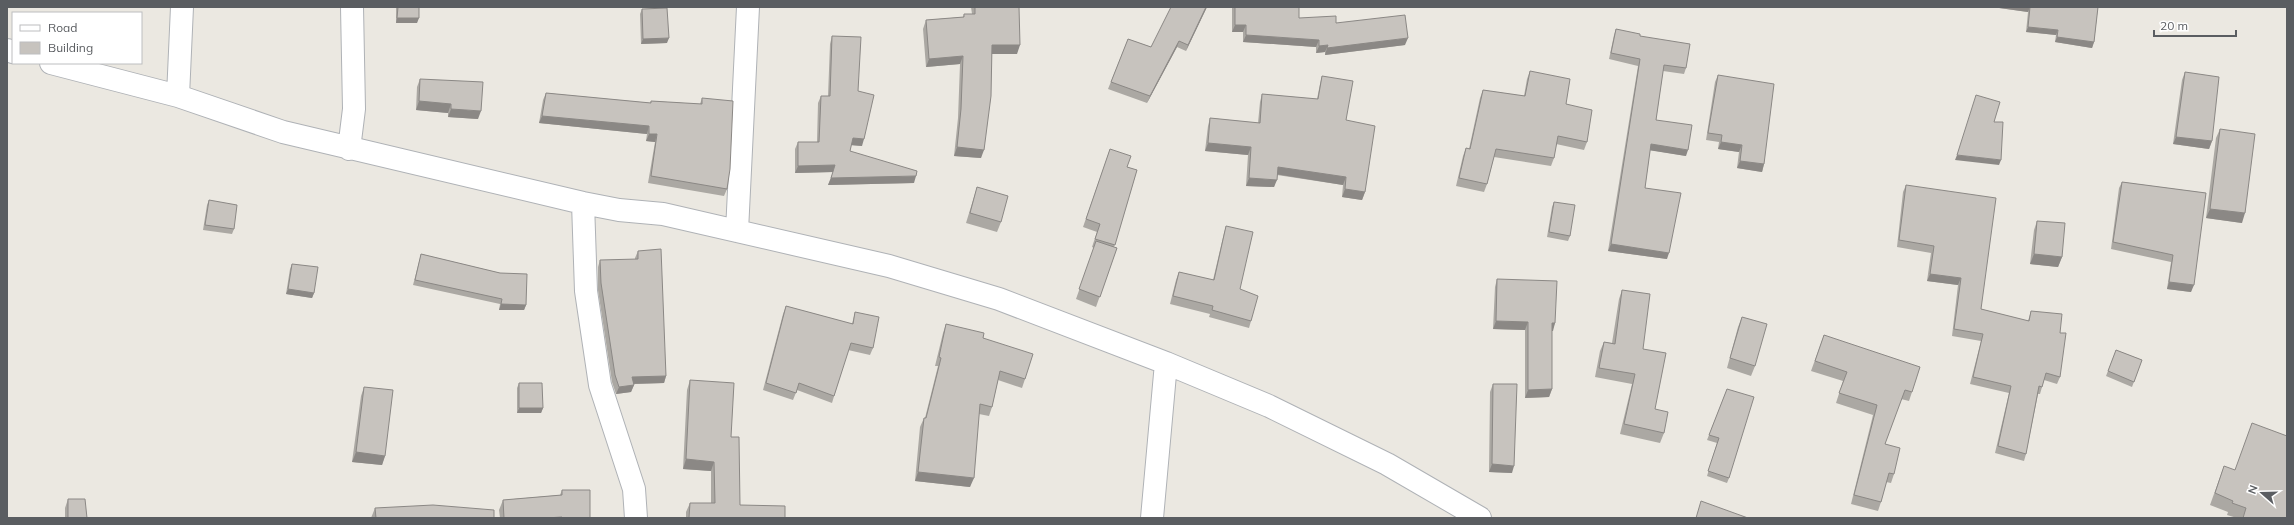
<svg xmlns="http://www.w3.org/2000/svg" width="2294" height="525" font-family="Mulish,sans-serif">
  <rect width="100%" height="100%" fill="#ebe8e1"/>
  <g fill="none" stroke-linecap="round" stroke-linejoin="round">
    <defs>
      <path id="minor" d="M7,50L13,52
        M51,63L178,96L283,132L583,203L619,210L663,214L889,266L999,299L1166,363L1269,406L1387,464L1480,518
        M178,96L182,7
        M349,149L354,109L352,7
        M583,203L586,291L600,385L634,489L636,518
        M737,231L748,7
        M1152,518L1166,363"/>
    </defs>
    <!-- minor casing -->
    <use href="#minor" stroke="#afb2b6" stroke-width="24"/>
    <!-- minor -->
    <use href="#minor" stroke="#fff" stroke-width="22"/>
  </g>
  <!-- wall -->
  <path fill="#aba8a3" d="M396,7H419L417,23H396Z
    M971,7H1019L1017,54H992L981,158L954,156L958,118L960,64L926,67L923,29L926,20L963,17L964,14H972Z
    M1207,7L1186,51L1177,47L1147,103L1108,89L1128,39L1151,47Z
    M1232,7H1299V18L1336,23L1405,45L1325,55V52L1316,53V47L1243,42V32H1232Z
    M1992,7H2098L2094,42L2092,48L2055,42L2056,35L2026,32L2028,12Z
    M642,9L667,43L641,44L640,14Z
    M1616,29L1640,36L1686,68L1684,74L1663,71L1656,120L1686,156L1650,150L1645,188L1667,259L1608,251L1638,66L1609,59L1614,35Z
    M832,36L858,91L862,146L851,145L850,151L914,183L828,185L833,172L795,173V149L798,142H817L818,103L821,96H828L830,44Z
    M1530,71L1566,104L1587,142L1584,150L1556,144L1554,158L1551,166L1494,157L1487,184L1484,192L1456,186L1463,156L1466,148L1469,149L1480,98L1483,90L1524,96L1527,79Z
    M2185,72L2212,141L2209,149L2173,144L2182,80Z
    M1718,75L1764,164L1762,172L1737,168L1739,152L1718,149L1719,142L1706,140L1715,82Z
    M1322,76L1346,120L1365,192L1362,200L1342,197L1343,185L1277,175L1274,187L1246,186L1248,155L1205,151L1208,126L1210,118L1258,123L1260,102L1262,94L1317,99L1320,84Z
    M420,79L478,119L448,117V113L416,110L417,87Z
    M546,93L650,103L651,101L700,104L702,98L727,189L724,196L648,183L655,142L646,141L647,134L539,123L543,100Z
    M2220,129L2242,223L2206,218L2216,138Z
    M1110,149L1127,167L1137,170L1114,247L1117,248L1096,307L1076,299L1094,248L1092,247L1097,232L1083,227Z
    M2122,182L2206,193L2191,292L2167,289L2171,262L2111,249L2119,188Z
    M1906,185L1981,309L2028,321L2031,311L2060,333V377L2057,384L2044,380L2040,394H2038L2026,454L2024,461L1995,453L2009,393L1970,384L1981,341L1952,336L1958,285L1927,281L1931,253L1897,247L1903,192Z
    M977,187L1001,222L997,232L966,223Z
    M209,200L234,229L232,234L203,230L207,205Z
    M1554,202L1570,236L1568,241L1547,237L1552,207Z
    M2037,221L2062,257L2058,267L2030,264L2034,230Z
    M1226,226L1240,289L1251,321L1249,328L1209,317L1210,314L1170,304L1176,280L1179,272L1213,280L1224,233Z
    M638,251L666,376L664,383L633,384L634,385L631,392L616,394L612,382L598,290V267L600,260H635V258Z
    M421,254L500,273L526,305L524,310H499L500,304L413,285Z
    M292,264L314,293L312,298L286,294L290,269Z
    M1497,279L1555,323L1552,331V389L1549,397L1525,398V330L1493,329L1495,287Z
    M1622,290L1643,349L1655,409L1664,433L1660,443L1620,434L1632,384L1595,377L1600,351L1604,342L1612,343L1619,299Z
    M786,306L852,324L855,312L873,348L870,355L848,350L832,403L797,390L793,400L763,390L783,314Z
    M1742,317L1755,366L1751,376L1727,368L1738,327Z
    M946,324L983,338L1025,379L1022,388L998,380L992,407L989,416L979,414L970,487L915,481L920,427L924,418H925L938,366H935L943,333Z
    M1824,335L1912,392L1909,401L1901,399L1885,444L1894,474L1891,483L1886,482L1881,502L1878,511L1851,504L1873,415L1836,403L1843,381L1811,371Z
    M2116,350L2142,360L2132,387L2106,376Z
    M690,380L731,437L740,505L785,518H686V512L690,503H711V471L683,469L687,390Z
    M519,383L543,408L541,413H517V388Z
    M1493,384L1512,473L1489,472L1490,392Z
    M364,387L385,456L382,465L352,462L361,396Z
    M1727,389L1729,478L1727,483L1707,476L1717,443L1707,440Z
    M2224,466L2286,518H2237L2227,515L2228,512L2210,505Z
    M562,490L590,518H500L499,510L503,500L560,495Z
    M68,499L87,518H65V508Z
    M375,508L494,518H371Z"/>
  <!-- shaded-wall -->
  <path fill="#8b8885" d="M1206,7H1207L1186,51L1188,45Z
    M1992,7H2030L2028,12Z
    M397,18H419L417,23H396Z
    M1235,25H1246L1243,32H1232Z
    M2028,27L2058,30L2056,35L2026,32Z
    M1246,35L1319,40L1316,47L1243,42Z
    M2057,37L2094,42L2092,48L2055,42Z
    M669,38L667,43L641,44L643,39Z
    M1408,38L1405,45L1325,55L1327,48Z
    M1179,41L1177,47L1147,103L1150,96Z
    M992,45H1020L1017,54H989Z
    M1328,45L1325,52L1316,53L1319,46Z
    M963,56L960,64L926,67L929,59Z
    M419,101L451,104L448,113L416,110Z
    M451,109L481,111L478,119L448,117Z
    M542,116L649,126L647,134L539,123Z
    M649,134H657L655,142L646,141Z
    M2176,137L2212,141L2209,149L2173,144Z
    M853,138L864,139L862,146L850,145Z
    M1721,142L1742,145L1739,152L1718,149Z
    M1208,143L1251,147L1248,155L1205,151Z
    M1651,144L1688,150L1686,156L1648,150Z
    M957,147L984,150L981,158L954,156Z
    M1957,155L2001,160L1999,165L1955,160Z
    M1740,161L1764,164L1762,172L1737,168Z
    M835,165L833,172L795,173L798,166Z
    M1278,167L1346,177L1343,185L1275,174Z
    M916,176L914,183L828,185L831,178Z
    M1249,178L1277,180L1274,187L1246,186Z
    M1345,189L1365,192L1362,200L1342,197Z
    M2210,209L2245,213L2242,223L2206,218Z
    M1611,244L1669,253L1667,259L1608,251Z
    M2034,254L2062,257L2058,267L2030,264Z
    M1930,274L1961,278L1958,285L1927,281Z
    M2169,282L2194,285L2191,292L2167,289Z
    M288,289L314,293L312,298L286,294Z
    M501,304L526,305L524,310H499Z
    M1496,321L1528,322L1525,330L1493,329Z
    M1552,323H1555L1553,331H1549Z
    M666,376L664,383L630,384L632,377Z
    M634,385L631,392L616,394L619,387Z
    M1552,389L1549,397L1525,398L1528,390Z
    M519,408H543L541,413H517Z
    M356,452L385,456L382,465L352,462Z
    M686,459L714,462L711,471L683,469Z
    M1492,464L1514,466L1512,473L1489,472Z
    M918,472L974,478L970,487L915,481Z
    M562,517L561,518H546Z"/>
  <!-- building -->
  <path fill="#c7c3be" stroke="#8b8885" d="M398,7H419V18H397Z
    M975,7H1019L1020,45H992L991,96L984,150L957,147L961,109L963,56L929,59L926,20L964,17V14H975Z
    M1171,7H1206L1188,45L1179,41L1150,96L1111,82L1128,39L1151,47Z
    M1235,7H1299V18L1336,16V23L1405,15L1408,38L1327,48L1328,45L1319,46V40L1246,35V25H1235Z
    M2029,7H2098L2094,42L2057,37L2058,30L2028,27L2030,7Z
    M667,8L669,38L643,39L642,9Z
    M1616,29L1640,34V36L1690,44L1686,68L1664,65L1656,120L1692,125L1688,150L1651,144L1645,188L1681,193L1669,253L1611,244L1640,59L1611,53Z
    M832,36L861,37L858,91L874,95L864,139L853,138L850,151L917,171L916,176L831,178L835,165L798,166V142H819L821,96H830Z
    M1530,71L1570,79L1566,104L1592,110L1587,142L1558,136L1554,158L1496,149L1487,184L1459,178L1466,148L1470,149L1483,90L1525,96Z
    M2185,72L2219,77L2212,141L2176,137Z
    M1718,75L1774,84L1764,164L1740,161L1742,145L1721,142L1722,135L1708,133Z
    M1322,76L1353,81L1346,120L1375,126L1365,192L1345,189L1346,177L1278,167L1277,180L1249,178L1251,147L1208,143L1210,118L1260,123L1262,94L1318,99Z
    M420,79L483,82L481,111L451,109V104L419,101Z
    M546,93L651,103V101L702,104V98L733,101L730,169L727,189L651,176L657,134H649V126L542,116Z
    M1976,95L2000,102L1994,122H2003L2001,160L1957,155Z
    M2220,129L2255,134L2245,213L2210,209Z
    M1110,149L1131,156L1127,167L1137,170L1115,245L1095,239L1100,224L1086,219Z
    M2122,182L2206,193L2194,285L2169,282L2173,255L2113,242Z
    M1906,185L1996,198L1981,309L2029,321L2031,311L2062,314L2060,333H2066L2060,377L2046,373L2042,387L2039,386L2026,454L1998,446L2011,386L1973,377L1983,334L1954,329L1961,278L1930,274L1934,246L1899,240Z
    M977,187L1008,196L1001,222L970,213Z
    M209,200L237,205L234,229L205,225Z
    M1554,202L1575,205L1570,236L1549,232Z
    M2037,221L2065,223L2062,257L2034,254Z
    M1226,226L1253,232L1240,289L1258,296L1251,321L1212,310L1213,306L1173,296L1179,272L1214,280Z
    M1096,241L1117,248L1100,297L1079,289Z
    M661,249L666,376L632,377L634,385L619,387L615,375L601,283L600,260L638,259V251Z
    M421,254L500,273L527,274L526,305L501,304L502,299L415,280Z
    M292,264L318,267L314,293L288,289Z
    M1497,279L1557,281L1555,323H1552V389L1528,390V322L1496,321Z
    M1622,290L1650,294L1643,349L1666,353L1655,409L1668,412L1664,433L1624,424L1635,374L1599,368L1604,342L1615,344Z
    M786,306L853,324L855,312L879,317L873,348L851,343L834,396L799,383L796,393L766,383Z
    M1742,317L1767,324L1755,366L1730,358Z
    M946,324L984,333L983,338L1033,354L1025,379L1000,371L992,407L980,404L974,478L918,472L924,418H926L941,358L939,357Z
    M1824,335L1920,367L1912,392L1905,390L1885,444L1900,448L1894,474L1889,473L1881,502L1854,495L1877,405L1839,393L1847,372L1815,361Z
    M2116,350L2142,360L2134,382L2108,371Z
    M690,380L734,383L731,437H739L740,505L785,506V518H689L690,503H715L714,462L686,459Z
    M519,383H542L543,408H519Z
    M1493,384H1517L1514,466L1492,464Z
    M364,387L393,390L385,456L356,452Z
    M1727,389L1754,397L1729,478L1708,471L1719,438L1709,435Z
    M2252,423L2287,436V516L2286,518H2243L2246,508L2232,503L2233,501L2215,493L2224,466L2235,470Z
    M562,490H590V518H562V517L546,518H504L503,500L562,495Z
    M68,499H85L87,518H68Z
    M1701,501L1748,518H1696Z
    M433,505L494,510V518H376L375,508Z"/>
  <!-- border -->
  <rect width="2294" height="525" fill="none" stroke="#5a5d61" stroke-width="16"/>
  <!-- legend -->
  <rect x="12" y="12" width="130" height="52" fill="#ffffff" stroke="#bdbec0"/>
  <rect x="20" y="25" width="20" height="6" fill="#ffffff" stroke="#bdbec0"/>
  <text x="48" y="32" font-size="12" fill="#5a5d61">Road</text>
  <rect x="20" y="42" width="20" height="12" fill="#c7c3be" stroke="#bdbec0"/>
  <text x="48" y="52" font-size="12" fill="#5a5d61">Building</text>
  <!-- north arrow -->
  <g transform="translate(2262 493) rotate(290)" stroke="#ffffff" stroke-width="3" paint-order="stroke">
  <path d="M0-3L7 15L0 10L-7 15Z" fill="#5a5d61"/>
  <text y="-6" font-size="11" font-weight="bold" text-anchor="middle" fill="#5a5d61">N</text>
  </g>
  <!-- scale -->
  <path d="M2154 30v6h82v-6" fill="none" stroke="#5a5d61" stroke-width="2"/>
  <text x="2160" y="30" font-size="12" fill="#5a5d61" stroke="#ffffff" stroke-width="3" paint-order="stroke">20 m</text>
</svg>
